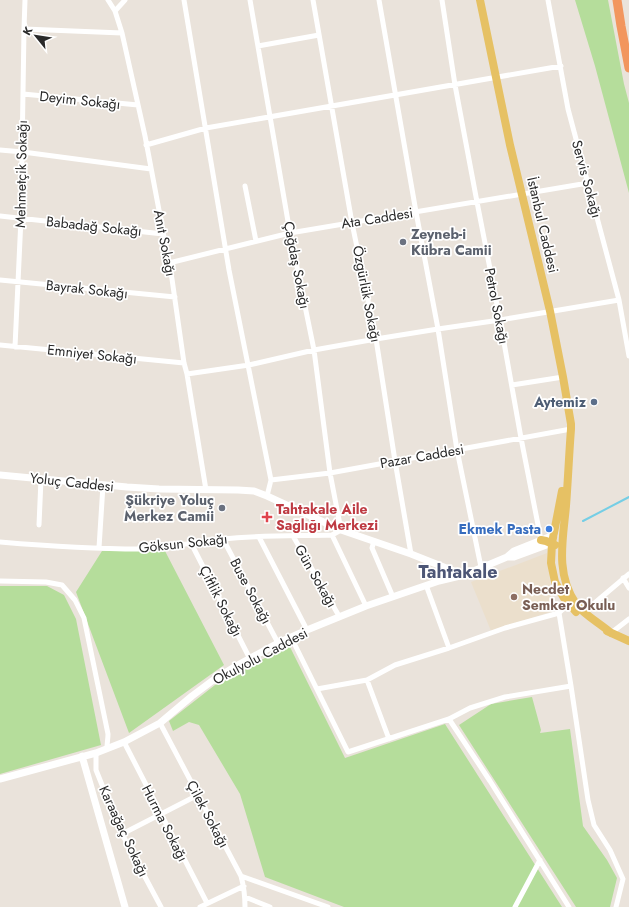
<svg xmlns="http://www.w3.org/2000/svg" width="629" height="907" font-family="Jost,sans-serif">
  <rect width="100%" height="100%" fill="#eae3db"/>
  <!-- education -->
  <path fill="#ebdfcc" d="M547,553L553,611L491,631L471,582Z"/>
  <!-- green -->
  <path fill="#b5dd9b" d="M575,0H608L624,84L629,103V193L595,66Z
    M102,551H165L224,665L129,733L76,592Z
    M0,586H47L64,595L76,619L101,745L0,774Z
    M289,645L345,758L445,724L562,907H344L265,877L240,794L199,725L189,722L173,731L169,721L215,685Z
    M532,697L541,730L540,733L570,729L583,826L607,860L617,878L610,907H576L459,725L491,704Z"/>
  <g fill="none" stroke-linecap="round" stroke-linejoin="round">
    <!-- stream -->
    <path stroke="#75cee5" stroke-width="2" d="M583,521L629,497"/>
    <!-- street -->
    <path stroke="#fff" stroke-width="5" d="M108,0L115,11L122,33L145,136L172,279L184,363L187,374L206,490
      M184,0L229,270L271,480L267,496
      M313,0L352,223L376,339L395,461L411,554
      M379,0L416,212L438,329L457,450L481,567
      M442,0L455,85L477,202L500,320L521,438L541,540
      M548,0L568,109L619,300L629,356
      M115,11L125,0
      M24,29L122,33
      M258,46L319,35
      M23,94L138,105
      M146,145L206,128L561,66
      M0,150L23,152L151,169
      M245,186L256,241
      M0,216L163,234
      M169,263L290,233L588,183
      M0,280L175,297
      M0,345L184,363
      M15,347L21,218L24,29L25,0
      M187,374L249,365L314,350L376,339L438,329L500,320L619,300
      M512,385L563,377
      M271,480L330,473L571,429
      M39,525L41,479
      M332,535L366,606
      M293,536L339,616
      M259,537L307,630
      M223,539L278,643
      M374,541L372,548L393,597
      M0,542C47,546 93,549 140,549C168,548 195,542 222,539C258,535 295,536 332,535L341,530L330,473L314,350L290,233L250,0
      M191,543L250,659
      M99,548L103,485
      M623,578L629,588
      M0,581L46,582L62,585L75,600L84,618L108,734C108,739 107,743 107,748
      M426,585L449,648
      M584,612L629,574
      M559,613L571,686L588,800L594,825L610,850L623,879L616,907
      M611,633L629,619
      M291,637L348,752L449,719L470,708L505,697L571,686
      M367,680L389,739
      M317,689L367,680L395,665L449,648L505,628L559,613L569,603
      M449,719L490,781L569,907
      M160,723L241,876C244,887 245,896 245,907
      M124,742L207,903
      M96,753V770L121,832L161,907
      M122,834L198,795
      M241,876L328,907
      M245,897L270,907
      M200,907L244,886
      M515,907L540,860"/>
    <!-- secondary -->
    <path stroke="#fff" stroke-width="7" d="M0,475L127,487L159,489L238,490L254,491L267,496L341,530L411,554L464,575
      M507,557H514L552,543
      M82,756L125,907
      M0,779L96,753L124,742L160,723L192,696L212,681L236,666L278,643L307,630L366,606L439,581L464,575L507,557L514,551L554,535"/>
    <!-- primary -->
    <path stroke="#e6c164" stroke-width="8" d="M480,0L510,145L550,311L563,377L571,424V429C569,455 568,480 566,506C563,540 555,573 576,604C583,614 601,624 611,633
      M562,491L552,543L551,563L555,582L564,598L576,612
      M541,540L546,541L555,545
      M607,631L629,641"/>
    <!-- highway -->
    <path stroke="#f2965e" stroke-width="9" d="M617,0L621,26L629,68"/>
  </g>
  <!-- markers -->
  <g fill="#6b7280" stroke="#fff" stroke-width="1.5">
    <circle cx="403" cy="242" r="4"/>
    <circle cx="222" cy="508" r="4"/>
  </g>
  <circle fill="#5c6f8a" stroke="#fff" stroke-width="1.5" cx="594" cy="402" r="4"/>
  <path fill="#e0444e" stroke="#fff" stroke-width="1.5" d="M265 511h4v4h4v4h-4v4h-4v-4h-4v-4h4z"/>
  <circle fill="#3f7fe0" stroke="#fff" stroke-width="1.5" cx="549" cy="529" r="4"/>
  <circle fill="#8d6e63" stroke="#fff" stroke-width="1.5" cx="514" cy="597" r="4"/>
  <g text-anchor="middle" stroke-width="3.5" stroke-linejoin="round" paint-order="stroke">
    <!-- street labels -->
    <g font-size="14" fill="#292929" stroke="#fff">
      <text transform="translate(80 100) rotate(6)" y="5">Deyim Sokağı</text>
      <text transform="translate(21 174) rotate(-89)" y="5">Mehmetçik Sokağı</text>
      <text transform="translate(587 179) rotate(75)" y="5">Servis Sokağı</text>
      <text transform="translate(377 218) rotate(-9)" y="5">Ata Caddesi</text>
      <text transform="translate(543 225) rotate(77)" y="5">İstanbul Caddesi</text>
      <text transform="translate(94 226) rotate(6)" y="5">Babadağ Sokağı</text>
      <text transform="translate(165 243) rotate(79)" y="5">Anıt Sokağı</text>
      <text transform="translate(297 265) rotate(79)" y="5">Çağdaş Sokağı</text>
      <text transform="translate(87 289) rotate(6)" y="5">Bayrak Sokağı</text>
      <text transform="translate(367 294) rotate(79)" y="5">Özgürlük Sokağı</text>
      <text transform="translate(497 306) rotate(79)" y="5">Petrol Sokağı</text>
      <text transform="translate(92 354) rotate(6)" y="5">Emniyet Sokağı</text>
      <text transform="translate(422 456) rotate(-10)" y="5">Pazar Caddesi</text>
      <text transform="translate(72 482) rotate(6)" y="5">Yoluç Caddesi</text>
      <text transform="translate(183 543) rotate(-6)" y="5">Göksun Sokağı</text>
      <text transform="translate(316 576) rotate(60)" y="5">Gün Sokağı</text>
      <text transform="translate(251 591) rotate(62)" y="5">Buse Sokağı</text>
      <text transform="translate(221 601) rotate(63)" y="5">Çiftlik Sokağı</text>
      <text transform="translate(260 656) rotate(-28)" y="5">Okulyolu Caddesi</text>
      <text transform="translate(208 814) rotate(62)" y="5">Çilek Sokağı</text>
      <text transform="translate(165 823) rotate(63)" y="5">Hurma Sokağı</text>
      <text transform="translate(124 831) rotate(65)" y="5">Karaağaç Sokağı</text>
    </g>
    <!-- worship labels -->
    <g font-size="14" font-weight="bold" fill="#5b616d" stroke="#fff" text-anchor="start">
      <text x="411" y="239">Zeyneb-i<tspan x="411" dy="16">Kübra Camii</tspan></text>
      <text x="214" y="505" text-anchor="end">Şükriye Yoluç<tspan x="214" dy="16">Merkez Camii</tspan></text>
    </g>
    <!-- service labels -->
    <g font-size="14" font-weight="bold" fill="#4e5e75" stroke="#fff" text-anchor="end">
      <text x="586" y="407">Aytemiz</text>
    </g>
    <!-- health labels -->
    <g font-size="14" font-weight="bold" fill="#be3a42" stroke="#fff" text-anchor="start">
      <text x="276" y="514">Tahtakale Aile<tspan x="276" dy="16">Sağlığı Merkezi</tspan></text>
    </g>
    <!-- shop labels -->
    <g font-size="14" font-weight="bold" fill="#366cbe" stroke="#fff" text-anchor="end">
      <text x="541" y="534">Ekmek Pasta</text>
    </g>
    <!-- education labels -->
    <g font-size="14" font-weight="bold" fill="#785e54" stroke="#fff" text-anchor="start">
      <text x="522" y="594">Necdet<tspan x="522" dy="16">Semker Okulu</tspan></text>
    </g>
    <!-- district labels -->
    <g font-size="18" font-weight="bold" fill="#4d5676" stroke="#fff">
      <text x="458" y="578">Tahtakale</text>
    </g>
  </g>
  <!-- north arrow -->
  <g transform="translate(36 36) rotate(300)" stroke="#ffffff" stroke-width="3" paint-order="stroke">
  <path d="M0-3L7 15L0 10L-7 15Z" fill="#292929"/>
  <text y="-6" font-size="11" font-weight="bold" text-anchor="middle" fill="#292929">K</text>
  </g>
</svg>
